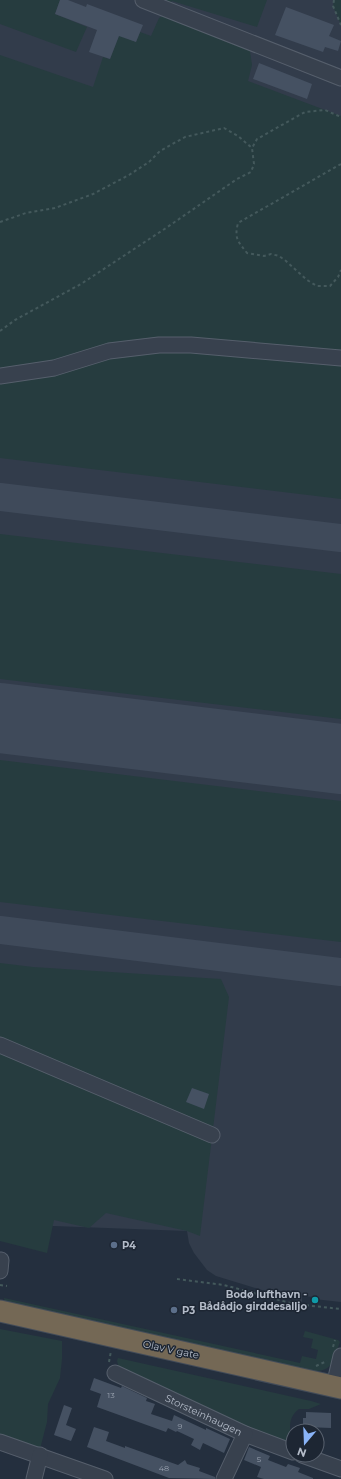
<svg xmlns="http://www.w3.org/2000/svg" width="341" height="1479" font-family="Montserrat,sans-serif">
  <rect width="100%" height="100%" fill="#242f3e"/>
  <!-- airport -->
  <path fill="#323c4b" d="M0,0H341V1302L314,1299V1297L302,1296V1302L298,1301L216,1276L207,1270L194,1253L189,1243L187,1231L0,1224Z"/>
  <!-- green -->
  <path fill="#263c3f" d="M0,0H60L55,14L87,27L76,52L0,24Z
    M143,0H267L257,27L172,1L165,9Z
    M334,0H341V25L333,6Z
    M164,15L241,45L250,51L252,65L248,81L341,116V499L0,458V55L93,87L103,57L110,59L119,35L136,42L140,32L151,36L159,18Z
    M0,534L341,574V719L0,679Z
    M0,760L341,801V942L0,902Z
    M0,963L33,967L221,979L229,997L200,1236L187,1231L106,1213L89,1228L54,1220L47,1253L0,1241Z
    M4,1298L300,1363L302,1356L316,1359L318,1350L311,1348L313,1339L303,1337L305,1331L338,1340L340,1342C332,1365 333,1371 308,1372L5,1302Z
    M0,1329L62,1341V1359L60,1378L48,1404L47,1422L40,1449L0,1435Z
    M118,1358L311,1401L321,1404L309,1409H299C290,1416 290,1422 290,1432L293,1435V1447L241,1426L119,1368L117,1361Z"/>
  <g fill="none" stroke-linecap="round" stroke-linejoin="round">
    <!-- taxiway -->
    <path stroke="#3f4a5a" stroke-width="28" d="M0,497L341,538
      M0,930L341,972"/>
    <!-- runway -->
    <path stroke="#3f4a5a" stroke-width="70" d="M0,718L341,759"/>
  </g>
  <!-- building -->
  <path fill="#455162" d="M60,0H68L86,7L87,4L143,25L136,42L119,36L110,59L89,52L97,30L55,14Z
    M286,7L334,25L329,36L341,41L338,51L325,47L323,52L275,35Z
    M259,63L312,84L307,99L253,79Z
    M192,1088L209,1094L204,1109L186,1102Z
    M94,1378L121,1388L122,1386L147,1398L146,1401L155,1404L151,1414L172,1421L174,1415L206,1430V1428L230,1439L224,1453L203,1443L200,1450L191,1445L194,1439L177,1431L176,1432L168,1428L166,1432L97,1407L101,1394L90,1390Z
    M64,1405L72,1408L66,1425L76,1429L71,1441L54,1435Z
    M306,1412L331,1413V1428L306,1427V1426H303V1418H306Z
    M94,1427L109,1432L106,1441L125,1448V1446L178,1465L185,1460L187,1464L200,1468L199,1471L215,1477V1479L169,1478L87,1447Z
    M249,1447L270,1456L268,1460L286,1467L288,1464L300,1468L298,1472L313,1478V1479H264L257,1477L261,1467L244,1460Z"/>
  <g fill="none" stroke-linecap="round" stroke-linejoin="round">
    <defs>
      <g id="minor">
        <path d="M143,0L341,78"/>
        <path d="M0,376L54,368L109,351L159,345H191L341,358"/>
        <path d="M0,1045L212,1135"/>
        <path d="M0,1271L1,1260"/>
        <path id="s1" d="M115,1373L245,1434L293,1452"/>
        <path d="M334,1386L341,1356"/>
        <path d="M0,1442L105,1479"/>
        <path d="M302,1455L341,1469"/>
        <path d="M34,1479L40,1455"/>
        <path d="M224,1479L245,1434"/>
      </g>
      <path id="highway" d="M0,1311L341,1388"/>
    </defs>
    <!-- minor casing -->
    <use href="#minor" stroke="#565f6c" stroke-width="17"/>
    <!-- highway casing -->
    <use href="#highway" stroke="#434c59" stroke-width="23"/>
    <!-- path -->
    <path stroke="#44595c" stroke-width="2" stroke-dasharray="3 3" stroke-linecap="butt" d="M334,0L333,6L341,25
      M341,164L238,223C234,239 238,241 247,253L264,256L271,254L279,256L286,261L307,280L317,286H330L338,277L341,270
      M0,222L26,213L55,208L93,194L129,175L149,162L160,151L185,137L224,128L238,136L252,148
      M0,331L15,320L81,284L166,228L237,179L251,172L254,164L252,148L257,139L305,112L325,110L341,117
      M177,1279L224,1285L294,1304L341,1309
      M0,1285L7,1286
      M333,1347L335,1340
      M109,1362L111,1351
      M316,1366L327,1361"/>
    <!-- minor -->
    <use href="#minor" stroke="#38414e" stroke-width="15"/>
    <!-- highway -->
    <use href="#highway" stroke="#746855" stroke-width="21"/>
  </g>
  <!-- markers -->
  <g fill="#5c6f8a" stroke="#1d2633" stroke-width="1.5">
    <circle cx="114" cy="1245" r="4"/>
    <circle cx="174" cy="1310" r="4"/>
  </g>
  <circle fill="#0f9aa8" stroke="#1d2633" stroke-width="1.5" cx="315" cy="1300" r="4"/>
  <g text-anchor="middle" stroke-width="3" stroke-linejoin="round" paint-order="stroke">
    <!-- number labels -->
    <g font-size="8" fill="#98a1af">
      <text x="111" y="1398">13</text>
      <text x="180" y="1429">9</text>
      <text x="259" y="1462">5</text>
      <text x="164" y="1471">48</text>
    </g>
    <!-- poi labels -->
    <g font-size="10" font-weight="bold" fill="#b4bcc9" stroke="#1d2633" text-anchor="start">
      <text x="122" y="1249">P4</text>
      <text x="307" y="1298" text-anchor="end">Bodø lufthavn -<tspan x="307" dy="12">Bådådjo girddesalljo</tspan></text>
      <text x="182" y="1314">P3</text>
    </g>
    <!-- street labels -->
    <g font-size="10" fill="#b4bcc9" stroke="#1d2633">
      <text transform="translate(171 1349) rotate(12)" y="4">Olav V gate</text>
      <text dy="4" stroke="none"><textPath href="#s1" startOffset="98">Storsteinhaugen</textPath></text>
    </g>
  </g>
  <!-- north arrow -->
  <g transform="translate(305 1443) rotate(199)"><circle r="19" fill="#1d2633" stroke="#59626f"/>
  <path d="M0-3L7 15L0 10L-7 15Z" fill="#8ab4f8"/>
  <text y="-6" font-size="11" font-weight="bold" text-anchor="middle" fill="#b4bcc9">N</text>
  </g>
</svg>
